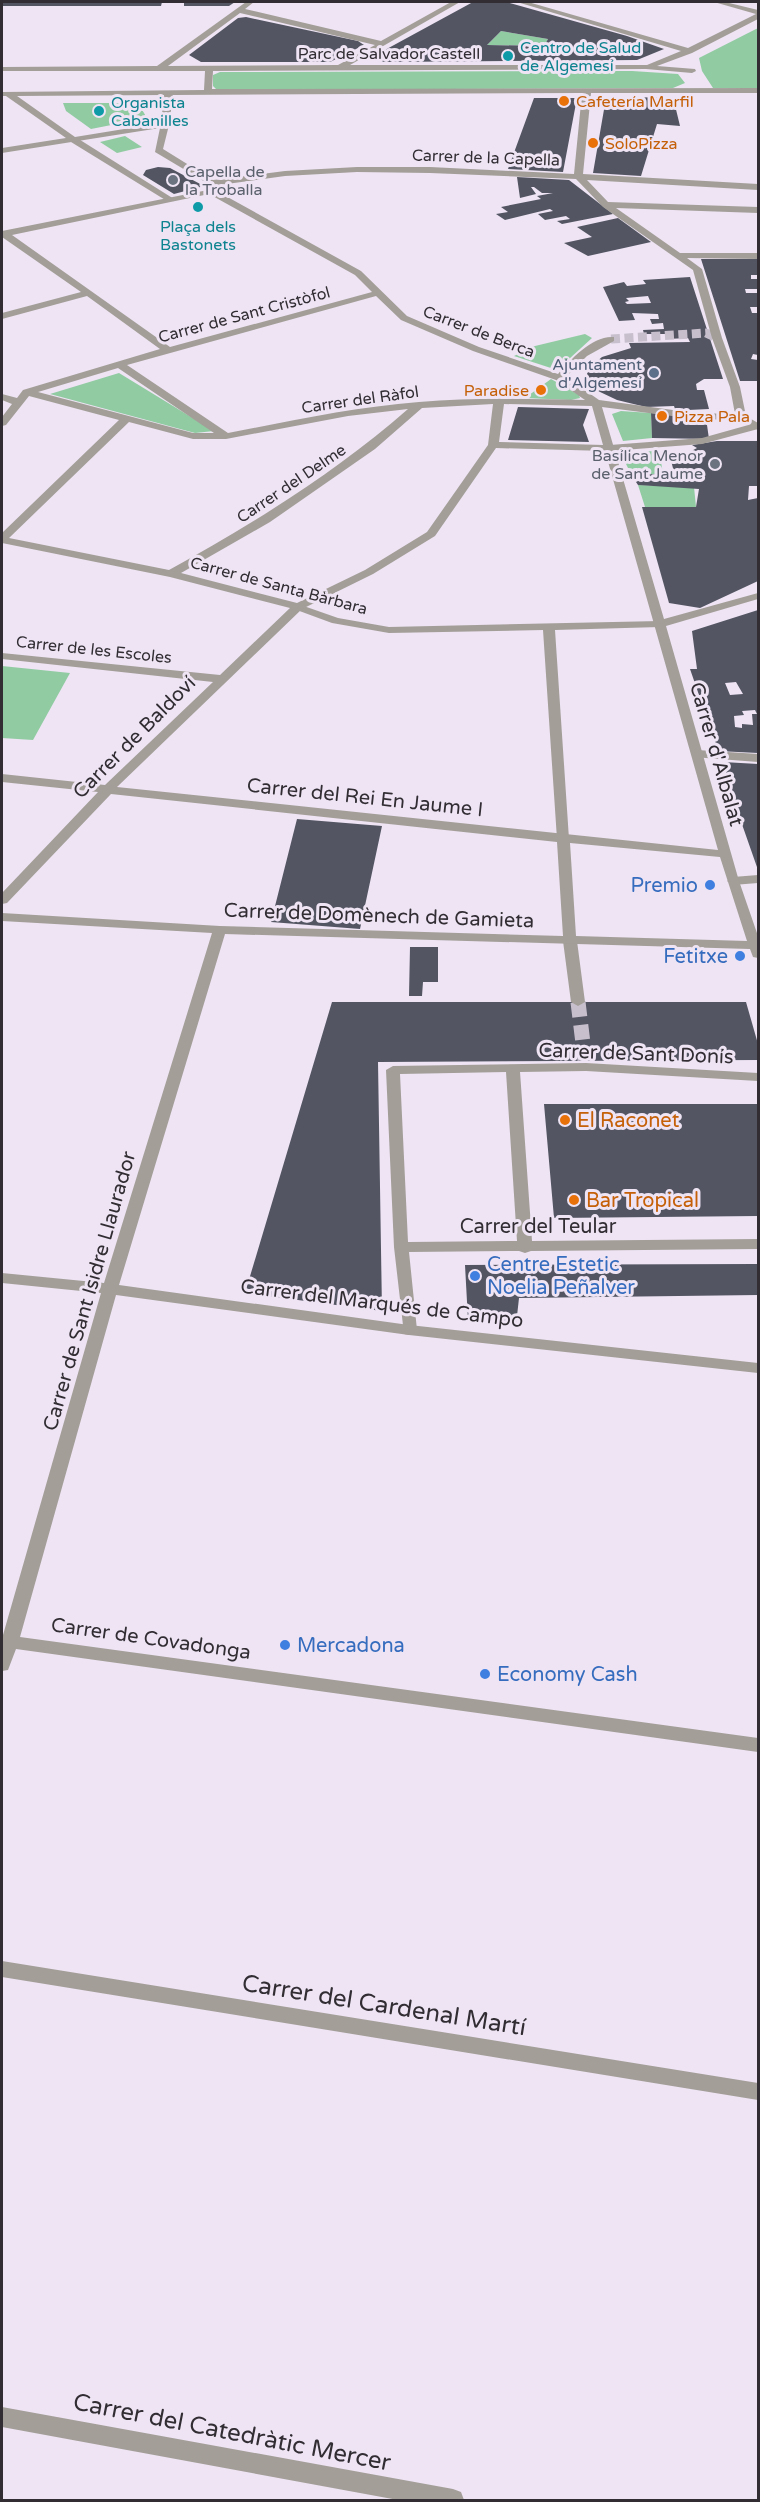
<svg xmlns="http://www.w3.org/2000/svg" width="760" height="2502" font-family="'Varela Round',sans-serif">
  <rect width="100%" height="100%" fill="#eee4f4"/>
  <!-- green -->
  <path fill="#91cba2" d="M758,28V88H713L702,71L699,58Z
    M501,31L548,39L544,46L487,45Z
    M632,71L678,74L685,83L673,88L217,90L213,86V75L220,72Z
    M63,103H140L145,107L141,108L147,118L91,129L66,111Z
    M125,136L142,147L117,153L100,142Z
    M585,334L592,338L557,370L514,356L535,346Z
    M119,373L214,431L195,433L50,394Z
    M551,379L579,395L580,398L571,400L525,398Z
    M621,411L651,413L652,438L623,441L612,414Z
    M659,451L663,473L632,476L620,452Z
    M638,485L694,487L696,507H645Z
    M2,666L70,673L33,740L2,738Z"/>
  <!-- building -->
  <path fill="#535563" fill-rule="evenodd" d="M2,2H162L161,6H2Z
    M184,2H235L229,6H184Z
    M473,2H506L627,36L664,49L637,60L384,62L372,57ZM501,31L548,39L544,46L487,45Z
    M246,17L358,41L364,45L330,62H201L189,55L238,18Z
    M673,97L680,126L657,124L641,176L593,173L606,98Z
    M534,98H577L563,172L508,169Z
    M158,167L170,168L204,186L174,194L143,175L146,170Z
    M517,177L569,180L613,214L562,224L557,221L570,219L566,216L545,220L538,214L553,211L550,209L505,220L496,214L508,212L501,207L541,199L537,196L553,193H542L534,187H531L536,194L520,198Z
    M618,218L651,242L588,256L564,243L592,237L577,227Z
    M701,259H758V275H751V279H758V289H745L746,293H757L758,296V307H750L752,313H758V355L753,354L751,359L758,360V381H740Z
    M690,277L723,379H704L696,384L697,390H704L709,409L688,410L675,409L674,406L646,407L617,400L598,391L589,382L587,374L589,368L602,357L631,348L629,343L690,342L688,338L667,339V334H644L643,330L664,329L663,323L652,324L650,319H659L658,314L632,313L635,320L619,321L603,287L624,282L627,286L646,284L643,280ZM648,296L651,303L627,304L625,302L629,301L626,298Z
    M518,407L589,409L583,425L589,442L508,440Z
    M651,413L706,418L709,439L652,438Z
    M717,441H758V486H749L748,500L758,498V581L700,608L669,603L642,507H696L699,489L638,485L632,476L674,472L669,453L684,455L697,448L692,445Z
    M758,610V753L718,751L704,704H708L706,695H699L690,669H697L692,631ZM736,682L743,694L730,695L725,683ZM755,710L757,714H752L753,725L742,724V728L735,727L734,716L744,715L742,711Z
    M723,762L758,764V870L737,810Z
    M297,819L382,826L360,929L271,922Z
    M410,947H438V982H423L422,996H409Z
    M332,1002H746L758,1044V1060L378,1062L382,1311L245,1293Z
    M544,1104H758V1216L554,1218Z
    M758,1264V1295L519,1298L516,1325L468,1320L465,1265Z"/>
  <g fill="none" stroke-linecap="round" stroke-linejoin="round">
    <!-- pedestrian-tunnel-far1 -->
    <path stroke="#c8bfcd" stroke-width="9" stroke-dasharray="9 4.5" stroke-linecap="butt" d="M611,339L706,333L717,338"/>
    <!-- pedestrian-tunnel -->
    <path stroke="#c8bfcd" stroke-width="15" stroke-dasharray="15 8" stroke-linecap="butt" d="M578,1002L585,1060"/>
    <!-- pedestrian -->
    <path fill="#a39e98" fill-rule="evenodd" d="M74,137L77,138L174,199L167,201L71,142L70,140Z
      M752,424H758V429L702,444L610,451L605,448L610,445L702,438Z
      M298,604L338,618L389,627L660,621L666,624L660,627L555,630L569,839L563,843L557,839L543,630L389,633L332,623L294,609V605Z
      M697,750L758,754V762L693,757L691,754Z
      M758,875V883L733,885L727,881L733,877Z
      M570,937L577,941L585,1002L578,1006L571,1002L563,941Z
      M586,1063L758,1073V1081L586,1071L520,1072L532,1241L758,1239V1249L531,1251L525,1253L519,1251L409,1252L417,1330L409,1335L404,1334L394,1247L386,1070L393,1066ZM506,1072L517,1241L408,1242L400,1074Z"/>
    <!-- minor -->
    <path fill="#a39e98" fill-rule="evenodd" d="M246,2H254L245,9L381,41L451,2H460L350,65H647L681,51L517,2H528L688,48L756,14L714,2H725L758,10V19L692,53L657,66L695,69L696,71L692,73L646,69L213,71L212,89L758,88V93H591L583,174L758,184V190L587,180L608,202L758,207V213L616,208L680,253H758V259L687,258L702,269L722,338L740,387L746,416L758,423V430L739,420L695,419L602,407L664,619L758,593V599L666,626L739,881L758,936V958L753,957L750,949L225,934L119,1285L409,1325L758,1363V1373L409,1335L116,1295L20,1637L758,1738V1752L16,1649L8,1670L2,1671V1635H3L101,1293L2,1283V1273L104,1283L212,933L2,921V913L220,926L563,936L557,842L111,794L7,903L2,904V893L98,792L2,782V774L105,785L213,682L2,659V653L220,675L290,608L170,577L2,543V533L119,420L29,396L6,425L2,426V417L12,404L2,400V394L17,398L23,390L160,349L87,296L2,319V313L81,292L2,237V231L213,189L361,271L407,316L479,347L558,374C571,359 593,335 614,337V341L587,356L566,377L599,400L695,413L735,414L730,387L712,338L693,270L603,207L576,179L430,173L357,172L285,176L212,186L155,152L160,128L2,153V148L66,138L6,96H2V92L204,90L205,71H2V67L157,66ZM240,13L375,45L338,65L168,66ZM582,93L574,174L430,167H357L285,171L213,180L163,149L169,125L173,95ZM164,95L161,123L75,137L17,96ZM209,194L355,275L372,292L170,347L12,235ZM376,296L401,320L473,351L556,380L585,400C529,399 474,397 419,402C354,407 291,421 228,433L127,365ZM118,368L214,433H193L38,392ZM493,404L488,445L427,532L365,570L297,603L181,573L270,522L375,449L422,408ZM504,404L592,406L603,445L499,442ZM408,409C335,473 254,523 169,570L9,538L129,422L193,439H226L348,416ZM496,448L605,451L718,850L117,787L302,609L373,574L435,536ZM570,843L720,857L747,941L576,936Z
      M2,1961L758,2083V2100L2,1977Z
      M2,2407L453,2489L461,2492L464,2500H398L2,2427Z"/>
  </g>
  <!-- markers -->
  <g fill="#0f9aa8" stroke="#eee4f4" stroke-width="2">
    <circle cx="508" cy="56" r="6"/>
    <circle cx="99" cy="111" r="6"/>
    <circle cx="198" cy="207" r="6"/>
  </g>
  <g fill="#e8710a" stroke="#eee4f4" stroke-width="2">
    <circle cx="564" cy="101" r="6"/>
    <circle cx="593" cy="143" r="6"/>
    <circle cx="541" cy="390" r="6"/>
    <circle cx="662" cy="416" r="6"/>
    <circle cx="565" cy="1120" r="6"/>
    <circle cx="574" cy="1200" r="6"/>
  </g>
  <g fill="#6b7280" stroke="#eee4f4" stroke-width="2">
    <circle cx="173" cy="180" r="6"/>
    <circle cx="715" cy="464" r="6"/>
  </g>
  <circle fill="#5c6f8a" stroke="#eee4f4" stroke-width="2" cx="654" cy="373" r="6"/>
  <g fill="#3f7fe0" stroke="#eee4f4" stroke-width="2">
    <circle cx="710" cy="885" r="6"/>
    <circle cx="740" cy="956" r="6"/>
    <circle cx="475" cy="1276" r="6"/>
    <circle cx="285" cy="1645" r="6"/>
    <circle cx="485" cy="1674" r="6"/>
  </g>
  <g text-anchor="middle" stroke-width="6" stroke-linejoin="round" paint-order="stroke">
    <!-- far-culture labels -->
    <g font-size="16" fill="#0d838f" stroke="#eee4f4" text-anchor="start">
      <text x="520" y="53">Centro de Salud<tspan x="520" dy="18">de Algemesí</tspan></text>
      <text x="111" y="108">Organista<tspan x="111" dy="18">Cabanilles</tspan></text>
      <text x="198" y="232" text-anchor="middle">Plaça dels<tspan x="198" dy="18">Bastonets</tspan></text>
    </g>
    <!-- far-street labels -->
    <g font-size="16" fill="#312d33" stroke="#eee4f4">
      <text x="389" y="59">Parc de Salvador Castell</text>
      <text transform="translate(486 157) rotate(2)" y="6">Carrer de la Capella</text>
      <text transform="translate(244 314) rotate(-15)" y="6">Carrer de Sant Cristòfol</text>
      <text transform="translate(479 331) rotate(21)" y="6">Carrer de Berca</text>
      <text transform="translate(360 399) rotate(-8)" y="6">Carrer del Ràfol</text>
      <text transform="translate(291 483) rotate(-34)" y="6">Carrer del Delme</text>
      <text transform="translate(279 585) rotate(15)" y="6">Carrer de Santa Bàrbara</text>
      <text transform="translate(94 649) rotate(6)" y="6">Carrer de les Escoles</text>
    </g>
    <!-- far-food labels -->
    <g font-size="16" fill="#c56008" stroke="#eee4f4" text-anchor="start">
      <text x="576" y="107">Cafetería Marfil</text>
      <text x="605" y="149">SoloPizza</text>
      <text x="529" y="396" text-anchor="end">Paradise</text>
      <text x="674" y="422">Pizza Pala</text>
    </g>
    <!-- far-worship labels -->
    <g font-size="16" fill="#5b616d" stroke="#eee4f4" text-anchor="start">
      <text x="185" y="177">Capella de<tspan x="185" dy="18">la Troballa</tspan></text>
      <text x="703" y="461" text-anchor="end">Basílica Menor<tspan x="703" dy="18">de Sant Jaume</tspan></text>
    </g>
    <!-- far-service labels -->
    <g font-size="16" fill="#4e5e75" stroke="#eee4f4" text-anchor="end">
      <text x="642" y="370">Ajuntament<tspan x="642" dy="18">d'Algemesí</tspan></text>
    </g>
    <!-- street labels -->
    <g font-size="20" fill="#312d33" stroke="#eee4f4">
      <text transform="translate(134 737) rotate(-45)" y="7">Carrer de Baldoví</text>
      <text transform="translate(717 754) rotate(74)" y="7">Carrer d'Albalat</text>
      <text transform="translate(365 797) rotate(6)" y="7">Carrer del Rei En Jaume I</text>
      <text transform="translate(379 915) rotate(2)" y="7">Carrer de Domènech de Gamieta</text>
      <text transform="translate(636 1053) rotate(2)" y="7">Carrer de Sant Donís</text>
      <text x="538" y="1233">Carrer del Teular</text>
      <text transform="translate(89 1291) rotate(-74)" y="7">Carrer de Sant Isidre Llaurador</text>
      <text transform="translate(382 1303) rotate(7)" y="7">Carrer del Marqués de Campo</text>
      <text transform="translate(151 1638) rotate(8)" y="7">Carrer de Covadonga</text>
    </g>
    <!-- shop labels -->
    <g font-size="20" fill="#366cbe" stroke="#eee4f4" text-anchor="start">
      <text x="698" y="892" text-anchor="end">Premio</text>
      <text x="728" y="963" text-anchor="end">Fetitxe</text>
      <text x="487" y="1271">Centre Estetic<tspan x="487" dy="23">Noelia Peñalver</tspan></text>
      <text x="297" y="1652">Mercadona</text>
      <text x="497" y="1681">Economy Cash</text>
    </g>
    <!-- food labels -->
    <g font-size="20" fill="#c56008" stroke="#eee4f4" text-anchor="start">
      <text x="577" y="1127">El Raconet</text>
      <text x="586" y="1207">Bar Tropical</text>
    </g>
    <!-- near-street labels -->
    <g font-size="24" fill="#312d33" stroke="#eee4f4">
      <text transform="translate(384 2005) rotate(9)" y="8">Carrer del Cardenal Martí</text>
      <text transform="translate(232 2432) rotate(11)" y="8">Carrer del Catedràtic Mercer</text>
    </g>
  </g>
  <!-- border -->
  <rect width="760" height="2502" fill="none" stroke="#312d33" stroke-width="6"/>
</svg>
